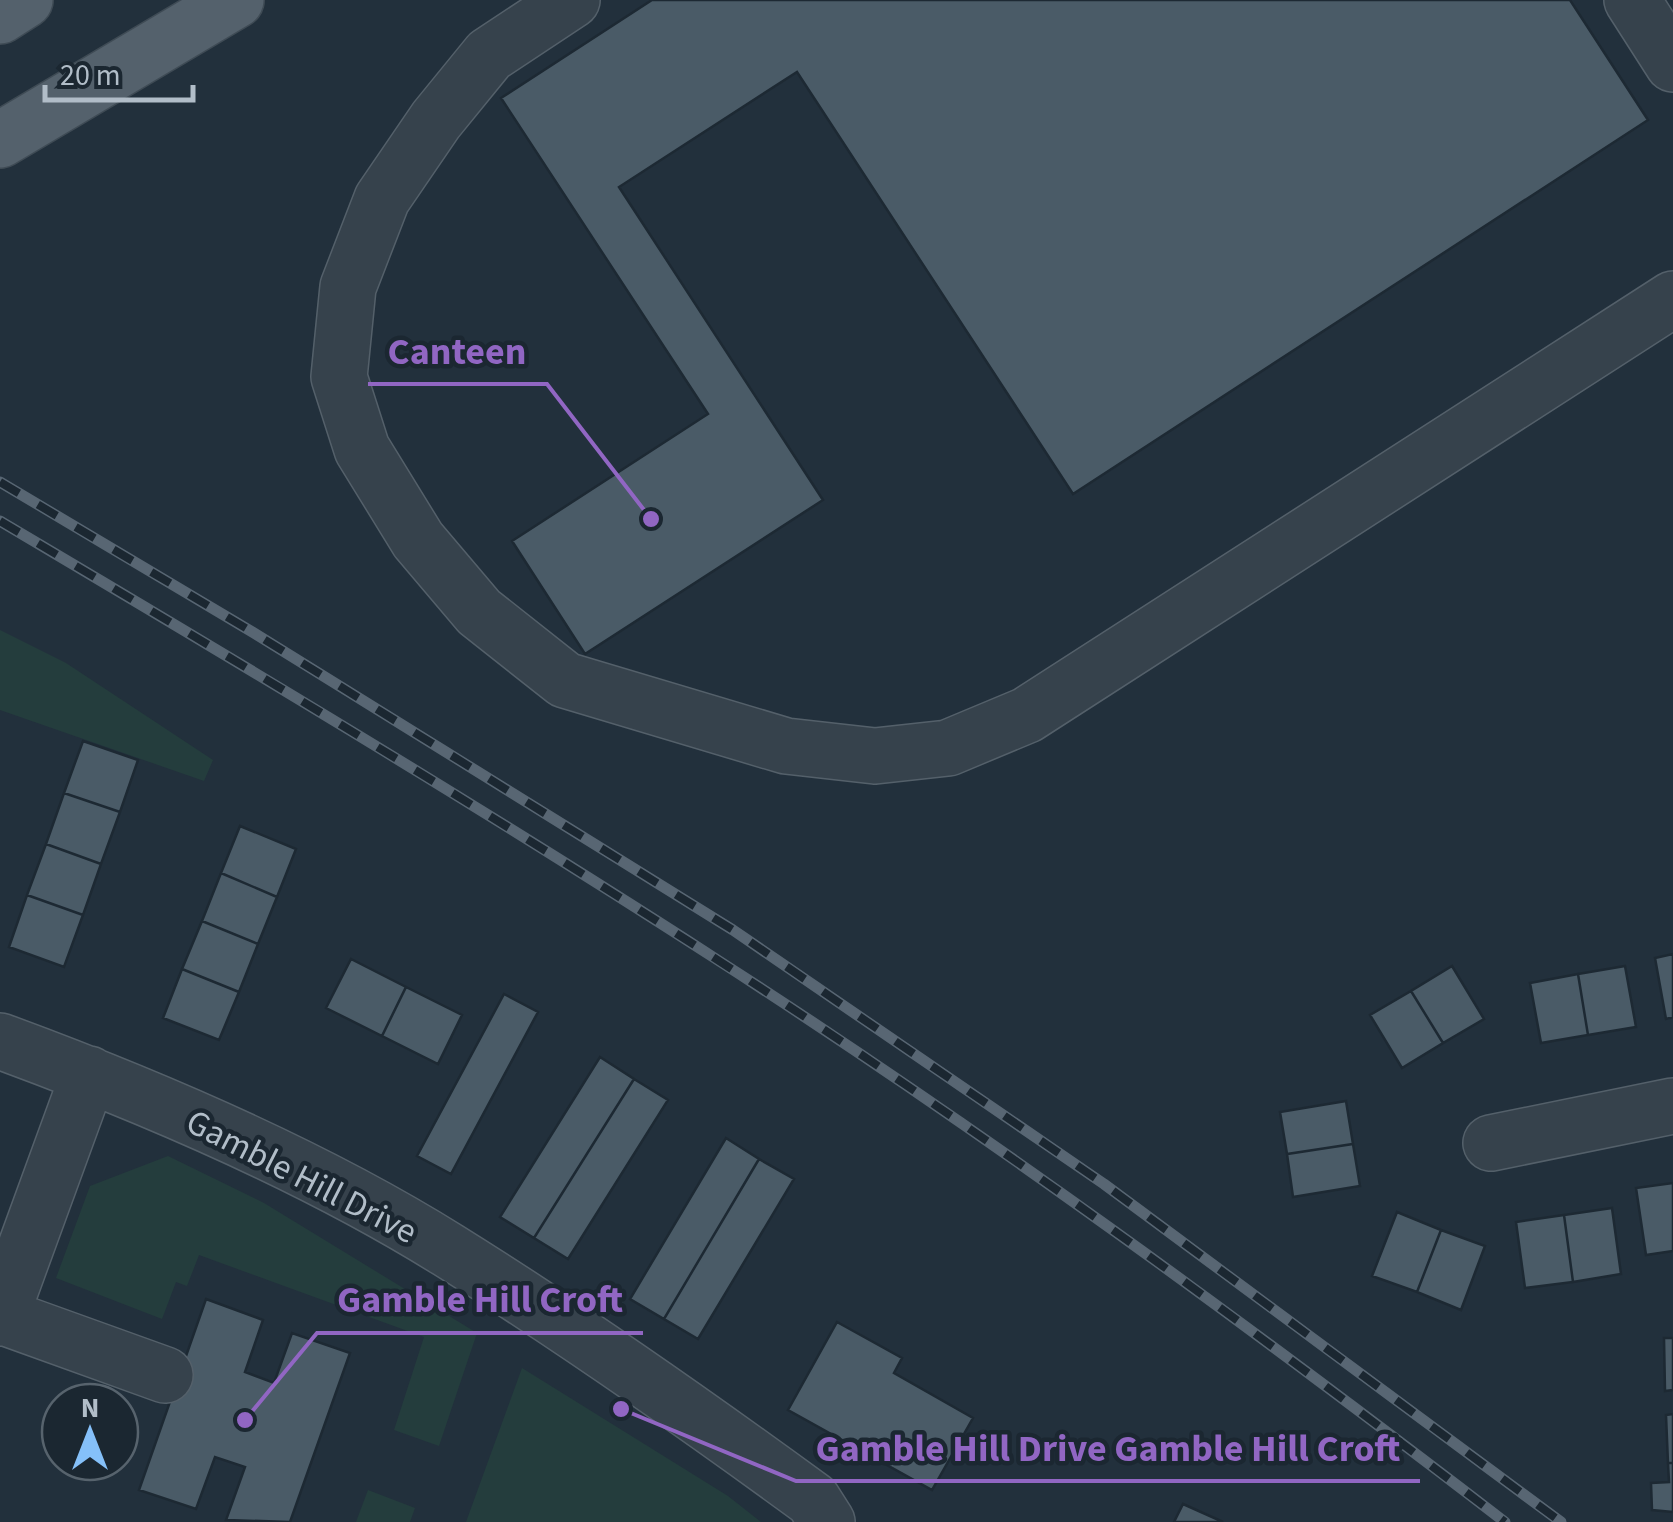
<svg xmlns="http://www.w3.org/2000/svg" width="1673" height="1522" font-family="'Source Sans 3',sans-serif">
  <rect width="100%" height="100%" fill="#22303c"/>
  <!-- green -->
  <path fill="#243d3d" d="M0,630L66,663L213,760L204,781L0,710Z
    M168,1156L264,1203L477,1333L439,1446L394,1430L424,1337L199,1255L187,1286L176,1282L162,1319L56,1278L90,1186Z
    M522,1368L728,1496L761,1522H466Z
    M368,1490L415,1508L410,1522H356Z"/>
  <!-- building -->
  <path fill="#4a5b67" stroke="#1d2933" stroke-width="2.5" d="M652,0H1570L1648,120L1073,494L797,72L619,187L823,500L585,654L512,541L708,414L501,98Z
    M83,741L138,760L120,812L64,793Z
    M64,793L120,812L101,864L46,844Z
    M240,826L296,849L277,897L221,873Z
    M46,844L101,864L83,915L27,895Z
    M221,873L277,897L258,944L202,921Z
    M27,895L83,915L64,967L9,947Z
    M202,921L258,944L239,992L182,969Z
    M1673,954V1017L1666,1019L1655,958Z
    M351,959L406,987L382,1036L326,1008Z
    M1452,966L1484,1019L1443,1043L1411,991Z
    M1625,966L1636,1027L1588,1035L1578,974Z
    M182,969L239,992L219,1040L163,1018Z
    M1578,974L1588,1035L1541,1043L1530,983Z
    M406,987L462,1015L438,1064L382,1036Z
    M1411,991L1443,1043L1402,1068L1370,1015Z
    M504,994L538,1012L451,1174L417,1156Z
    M600,1057L634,1079L534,1238L500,1217Z
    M634,1079L668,1100L568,1259L534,1238Z
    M1346,1101L1353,1144L1287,1154L1280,1112Z
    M726,1138L759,1159L664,1319L630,1299Z
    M1353,1144L1360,1186L1293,1197L1287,1154Z
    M759,1159L794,1179L698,1339L664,1319Z
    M1673,1183V1251L1646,1255L1636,1188Z
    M1612,1208L1621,1274L1573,1282L1564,1215Z
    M1397,1212L1441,1230L1417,1292L1372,1276Z
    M1564,1215L1573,1282L1525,1288L1516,1222Z
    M1441,1230L1485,1246L1461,1310L1417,1292Z
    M206,1299L263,1320L245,1372L274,1383L292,1333L350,1353L290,1522L226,1520L245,1467L215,1457L196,1509L139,1490Z
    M837,1322L902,1358L894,1373L973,1418L932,1490L788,1410Z
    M1664,1338H1673V1390L1665,1391Z
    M1673,1414V1463H1668L1666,1415Z
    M1668,1463H1673V1512L1652,1510L1651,1483L1669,1482Z
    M1183,1504L1223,1522H1174Z"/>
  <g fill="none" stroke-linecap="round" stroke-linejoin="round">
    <defs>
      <path id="minor" d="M572,0L489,55L436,120L382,199L348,287L339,377L362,449L418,540L479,612L565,680L786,746L875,756L948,748L1027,715L1673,299
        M1632,0L1673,64
        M0,1041C147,1095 315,1167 448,1250C573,1328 694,1413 813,1500L827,1522
        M1491,1143L1673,1106
        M1,1316L165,1375
        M0,1318L89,1074"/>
      <path id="major" d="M0,16L25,0
        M0,140L236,0"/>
    </defs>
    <!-- minor casing -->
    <use href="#minor" stroke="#54606a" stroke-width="58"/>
    <!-- major casing -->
    <use href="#major" stroke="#3f4b55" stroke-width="58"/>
    <!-- minor -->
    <use href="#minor" stroke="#36424c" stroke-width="55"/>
    <!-- major -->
    <use href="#major" stroke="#54616c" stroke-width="55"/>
    <defs>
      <path id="rail" d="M0,482L254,633L733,930L1104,1184L1561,1522
        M0,521C240,663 479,806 713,957C985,1132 1248,1325 1505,1522"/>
    </defs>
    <!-- rail casing -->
    <use href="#rail" stroke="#586673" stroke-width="11"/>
    <!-- rail -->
    <use href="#rail" stroke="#1b2731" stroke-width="8" stroke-dasharray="22" stroke-linecap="butt"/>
  </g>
  <g text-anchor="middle" stroke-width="9" stroke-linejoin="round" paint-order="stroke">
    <!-- street labels -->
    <g font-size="35" fill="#b1bdc8" stroke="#1b2731">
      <text transform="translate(302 1176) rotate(27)" y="12">Gamble Hill Drive</text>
    </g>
  </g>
  <!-- callouts -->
  <path fill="none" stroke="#9166c3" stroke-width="4" d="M651 519L547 384H368M245 1420L317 1333H643M621 1409L796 1481H1420"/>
  <g fill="#9166c3" stroke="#1b2731" stroke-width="4">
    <circle cx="651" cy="519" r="10"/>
    <circle cx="245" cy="1420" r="10"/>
    <circle cx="621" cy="1409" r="10"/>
  </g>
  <g font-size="38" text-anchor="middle" font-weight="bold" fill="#9166c3" stroke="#1b2731" stroke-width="9" stroke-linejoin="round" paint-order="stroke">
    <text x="457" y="364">Canteen</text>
    <text x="480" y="1312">Gamble Hill Croft</text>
    <text x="1108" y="1461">Gamble Hill Drive Gamble Hill Croft</text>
  </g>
  <!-- north arrow -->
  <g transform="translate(90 1432)"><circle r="48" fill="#1b2731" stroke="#57636d" stroke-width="2.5"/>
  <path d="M0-8L18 38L0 25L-18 38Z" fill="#85c0f9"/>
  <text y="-15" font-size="28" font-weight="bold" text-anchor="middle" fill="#b1bdc8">N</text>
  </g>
  <!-- scale -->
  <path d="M45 85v15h148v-15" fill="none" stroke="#b1bdc8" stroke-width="5"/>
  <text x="60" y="85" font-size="30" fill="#b1bdc8" stroke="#1b2731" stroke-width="8" paint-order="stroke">20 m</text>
</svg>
